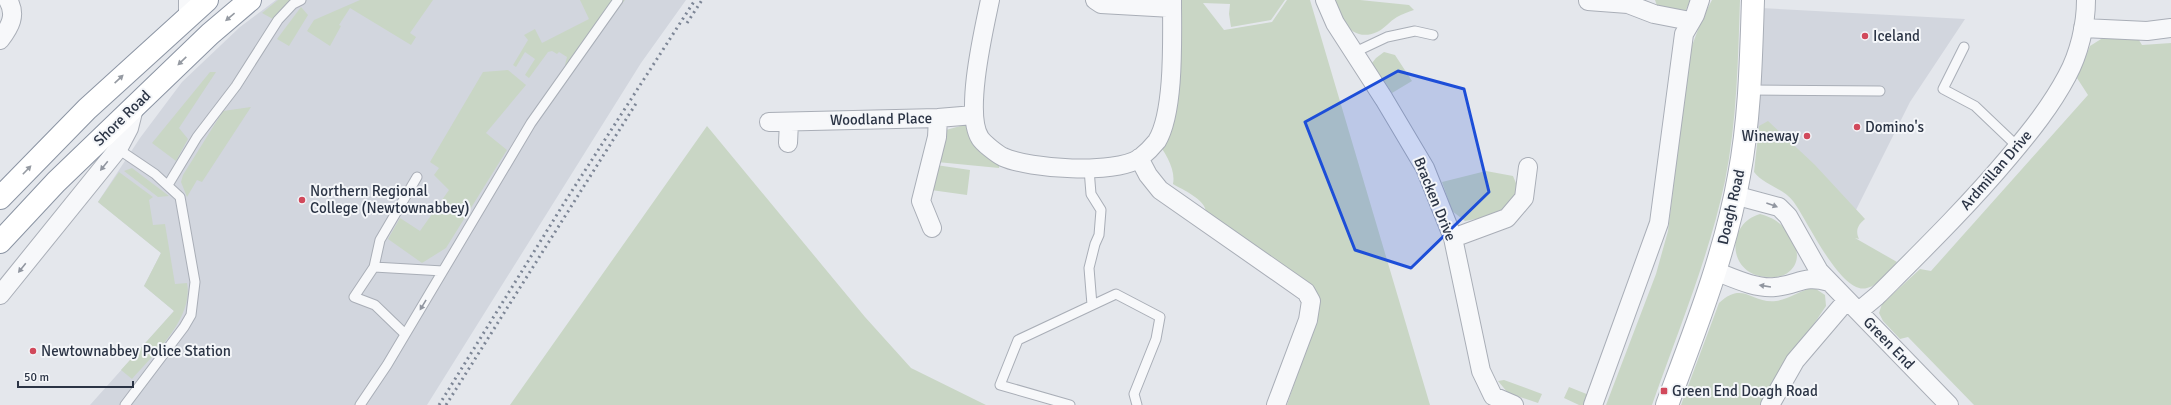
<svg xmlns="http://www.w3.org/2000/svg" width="2171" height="405" font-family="Signika,sans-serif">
  <rect width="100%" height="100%" fill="#e4e7ec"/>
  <!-- built -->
  <path fill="#d2d6de" d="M276,0H686L641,63L427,405H90L174,311L144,286L161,253L98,202L140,138L182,82L240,27Z
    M1761,8L1965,19L1910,102L1856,210L1752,138Z"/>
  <!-- green -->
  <path fill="#c9d6c5" d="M278,0H294L273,19L262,13Z
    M360,0H433L410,33L416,37L411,45L350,8L339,25L341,26L330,46L307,31L314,20Z
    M580,0H625L569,70L565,65L567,57L559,52L557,54L552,51L548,52L529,78L525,75L535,59L525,52L516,67L513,65L528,40L524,35L535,29L542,43L589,19Z
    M1176,0H1285L1271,20L1231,27L1229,14L1230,4L1203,3L1224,30L1272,22L1287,0H1310L1430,405H1287L1318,314L1206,212C1205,199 1183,190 1173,184C1176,169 1165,153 1157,141Z
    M1335,0H1360L1409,5L1414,10C1408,12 1402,14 1397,17C1390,21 1384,29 1377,32C1353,43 1339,20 1335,0Z
    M1655,0H1694L1687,7L1686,10L1663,9L1657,6Z
    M1712,0H1740C1738,60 1737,121 1725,181C1709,257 1678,331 1652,405H1606L1656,274L1668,231L1690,51L1702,19Z
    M301,7L308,15L289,46L277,39Z
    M2109,34L2137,37L2142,45L2171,43V405H1974L1908,337L1900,339L1883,321L1879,313L1882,304L1920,269L1931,271L2088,95L2077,78L2090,46Z
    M1384,52L1395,55L1412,81L1392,93L1372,63L1376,58Z
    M508,70L526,85L486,133L507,150L446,248L422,263L388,239L400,218L420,231L449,190L434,175L439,168L430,162L483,72Z
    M210,72H216L179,128L188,139L176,161L152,143Z
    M251,107L202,182L197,180L187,197L181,182L183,175L223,111Z
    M1768,121L1815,165L1865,219C1858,225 1855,230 1859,239L1855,238L1897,262C1889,271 1879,285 1867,288C1841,296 1807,219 1793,201C1783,188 1764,185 1754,172L1759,126Z
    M964,125L968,127L999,164V168L937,162L946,130Z
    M707,126L865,317L911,368L986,405H510Z
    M936,165L970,170L967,195L931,190Z
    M132,168L169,196L158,197L124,171Z
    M1486,171L1513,176L1518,188L1513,204L1487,217L1465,221L1452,211L1442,182Z
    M119,172L153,197L149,200L153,225L165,224L175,284L187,283C194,318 154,354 132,379L121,370L174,311L144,286L161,253L98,202Z
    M1760,214C1767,216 1773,218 1779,223C1794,235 1807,261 1786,274C1780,277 1774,278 1768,277C1727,276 1725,224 1760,214Z
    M1813,287L1825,295L1826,306L1791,358L1765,405H1681L1719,303C1743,280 1752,304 1776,301C1789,299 1800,291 1813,287Z
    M1504,380L1542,394L1538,403L1508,393L1498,381Z
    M1569,387L1589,395V405H1579L1564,398Z"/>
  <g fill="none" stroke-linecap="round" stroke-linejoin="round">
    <defs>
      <path id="service" d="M1964,47L1943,89L1975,106L2018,147
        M1353,53L1387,37L1415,31L1433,35
        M1749,90L1880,91
        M118,149L155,174L180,197L195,282L191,315L184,327L125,405
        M1089,169L1091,194L1101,210L1099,235L1095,244L1089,268L1092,305
        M168,185L197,137L236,86L278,20L293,4L301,0
        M374,267L443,271
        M405,334L375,305L354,297L374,267L380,240L417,177
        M360,405L387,365L531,123L618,0
        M1070,405L1000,385L1018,340L1116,294L1160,317L1156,339L1134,394L1137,405"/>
      <path id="minor" d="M188,0V16
        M990,0C984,29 964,113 980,138C983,143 997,154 1003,157C1030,169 1114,175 1140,158C1145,154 1153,146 1157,141C1175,111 1172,36 1172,0
        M1095,0L1101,4L1172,8
        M1325,0L1335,23L1384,99L1425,168L1453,238L1481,371L1493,396L1514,405
        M1588,1L1628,4L1654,14L1690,21
        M2083,28L2147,31L2171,28
        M0,40C10,27 17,15 8,0
        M769,122L938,118L974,115
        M788,143L789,122
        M1139,158L1148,175L1160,190L1306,292L1311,301L1308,320L1276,405
        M1734,195L1779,207L1788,216L1819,271L1949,405
        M932,228L921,201L937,137L938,118
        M1453,238L1507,218L1524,198L1528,167
        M1715,271C1733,278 1756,289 1775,287C1799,285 1803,274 1829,282
        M0,295L118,149L129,128L134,108
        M1859,311L1877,296C1922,251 1968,206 2009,157C2031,131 2051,106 2067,76C2079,54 2086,25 2086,0
        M1593,405L1659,223L1684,34L1695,15L1700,0
        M1770,405L1795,361L1847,300"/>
      <path id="secondary" d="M1667,405C1695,330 1725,255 1739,176C1750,118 1751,58 1753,0"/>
      <path id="trunk" d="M0,198L87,109L207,0
        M0,242L56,182L210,34L250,0"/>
    </defs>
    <!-- service casing -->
    <use href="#service" stroke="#a9aeb7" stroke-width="11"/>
    <!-- minor casing -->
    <use href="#minor" stroke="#a9aeb7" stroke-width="20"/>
    <!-- secondary casing -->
    <use href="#secondary" stroke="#a9aeb7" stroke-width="24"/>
    <!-- trunk casing -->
    <use href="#trunk" stroke="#8b94a3" stroke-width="24"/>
    <!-- service -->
    <use href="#service" stroke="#f7f8fa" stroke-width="9"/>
    <!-- minor -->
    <use href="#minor" stroke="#f7f8fa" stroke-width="18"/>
    <!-- secondary -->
    <use href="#secondary" stroke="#fff" stroke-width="22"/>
    <!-- trunk -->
    <use href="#trunk" stroke="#fff" stroke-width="22"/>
    <!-- rail -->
    <path stroke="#7d8696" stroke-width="3" stroke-dasharray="2 4" stroke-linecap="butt" d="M687,23L702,0
      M439,405L566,200L695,0
      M446,405L637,102"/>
  </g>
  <!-- one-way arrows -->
  <defs><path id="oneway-solid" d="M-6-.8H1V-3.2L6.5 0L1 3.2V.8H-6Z"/></defs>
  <g fill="#959aa2">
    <use href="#oneway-solid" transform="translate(230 17) rotate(140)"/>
    <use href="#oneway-solid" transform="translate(182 61) rotate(136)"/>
    <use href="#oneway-solid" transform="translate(119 79) rotate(-43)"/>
    <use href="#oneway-solid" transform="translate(27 170) rotate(-46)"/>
  </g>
  <g fill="#9196a0">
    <use href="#oneway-solid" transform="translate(104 166) rotate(129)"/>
    <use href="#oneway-solid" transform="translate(1772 205) rotate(20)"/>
    <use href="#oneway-solid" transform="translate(22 268) rotate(129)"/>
    <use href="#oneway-solid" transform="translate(1765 286) rotate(-171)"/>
    <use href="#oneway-solid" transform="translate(423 305) rotate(121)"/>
  </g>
  <!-- marked area -->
  <path fill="#1d4ed8" fill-opacity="0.2" stroke="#1d4ed8" stroke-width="3" stroke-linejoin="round" d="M1398,71L1464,89L1489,192L1411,268L1355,250L1305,122Z"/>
  <!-- markers -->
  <g fill="#d1495b" stroke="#f4f6f9" stroke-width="1.5">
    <circle cx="1865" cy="36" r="4"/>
    <circle cx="1857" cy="127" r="4"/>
    <circle cx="1807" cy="136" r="4"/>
    <circle cx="302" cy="200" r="4"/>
    <circle cx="33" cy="351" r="4"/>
    <rect x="1660" y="387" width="8" height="8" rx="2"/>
  </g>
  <g text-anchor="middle" stroke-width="4" stroke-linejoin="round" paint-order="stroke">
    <!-- poi labels -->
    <g font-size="15" fill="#2b3445" stroke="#f4f6f9" text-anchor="start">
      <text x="1873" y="41">Iceland</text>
      <text x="1865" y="132">Domino's</text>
      <text x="1799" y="141" text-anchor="end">Wineway</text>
      <text x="310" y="196">Northern Regional<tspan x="310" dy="17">College (Newtownabbey)</tspan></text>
      <text x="41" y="356">Newtownabbey Police Station</text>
      <text x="1672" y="396">Green End Doagh Road</text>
    </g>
    <!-- street labels -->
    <g font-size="15" fill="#2b3445" stroke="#f4f6f9">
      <text transform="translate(122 118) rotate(-44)" y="5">Shore Road</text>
      <text transform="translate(881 119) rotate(-1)" y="5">Woodland Place</text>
      <text transform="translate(1996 170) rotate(-49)" y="5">Ardmillan Drive</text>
      <text transform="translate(1435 199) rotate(68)" y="5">Bracken Drive</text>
      <text transform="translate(1731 207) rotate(-77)" y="5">Doagh Road</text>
      <text transform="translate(1889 343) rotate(46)" y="5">Green End</text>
    </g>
  </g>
  <!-- scale -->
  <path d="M18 381v6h115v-6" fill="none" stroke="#2b3445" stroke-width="2"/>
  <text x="24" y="381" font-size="12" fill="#2b3445" stroke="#f4f6f9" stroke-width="3" paint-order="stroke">50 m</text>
</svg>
